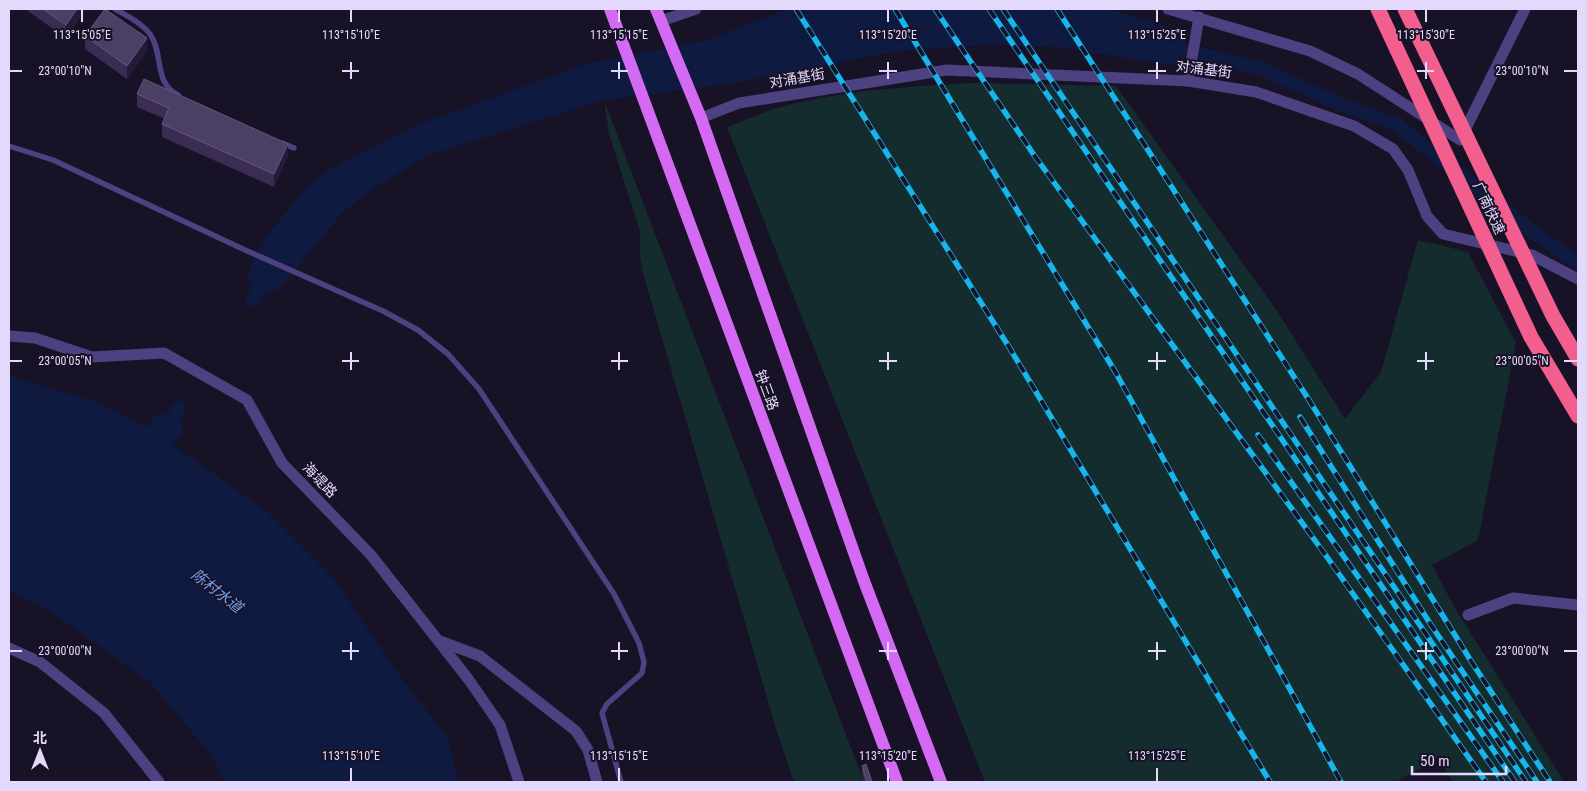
<svg xmlns="http://www.w3.org/2000/svg" width="1587" height="791" font-family="'Roboto Condensed','Noto Sans SC',sans-serif">
  <rect width="100%" height="100%" fill="#181226"/>
  <!-- green -->
  <path fill="#152c2f" d="M972,83L1116,86L1277,311L1345,419L1381,372L1418,240L1468,252L1516,343L1478,540L1432,565L1455,608L1564,782H1453L1438,758L1396,782H985L727,127C743,121 758,114 774,109C839,90 906,87 972,83Z
    M604,100L864,782H794L777,732L643,273L640,255V231L609,134Z"/>
  <!-- water -->
  <path fill="#0f1a41" d="M788,9H1108L1186,32L1178,66L1056,47L986,45L899,51L734,83L604,100L429,155L368,192L343,212L279,290L256,295L247,277L253,259L270,232L305,189L324,173L353,156L425,122L582,65L708,40Z
    M9,376L98,402L146,427L158,413L176,414L184,431L172,444L269,513L331,575L395,669L449,740L458,782H225L208,751L151,683L51,612L9,591Z"/>
  <g fill="none" stroke-linecap="round" stroke-linejoin="round">
    <!-- canal -->
    <path stroke="#0f1a41" stroke-width="14" d="M1165,46L1260,68L1340,104L1396,124L1533,232L1578,263
      M253,300L265,279
      M166,430L179,408"/>
    <!-- lane -->
    <path stroke="#4d4181" stroke-width="5.5" d="M115,9C127,16 142,23 150,34C164,54 153,82 178,95
      M282,143L294,148
      M9,146L53,160L245,250L383,311L418,330L448,354L479,389L614,594L639,643L644,662L642,673L607,704L602,713L621,782"/>
    <!-- street -->
    <path stroke="#4d4181" stroke-width="11" d="M1168,9L1310,51L1358,74L1460,140L1525,9
      M661,21L696,9
      M1188,81L1199,17
      M701,118L739,103L947,70L1188,81L1256,92L1354,126L1393,149L1408,170L1427,216L1443,234L1532,255L1578,279
      M9,336L35,338L92,357L164,353L247,400L282,463L371,555L469,680L500,725L519,782
      M1468,615L1513,598L1578,605
      M440,641L480,656L576,731L588,750L597,782
      M9,648L40,662L104,713L159,782"/>
    <!-- primary -->
    <path stroke="#d46af3" stroke-width="12" d="M610,9L897,782
      M656,9L701,118L864,581L941,782"/>
    <defs>
      <path id="rail" d="M796,9L1009,347L1270,782
        M895,9L1116,373L1341,782
        M935,9L1034,155L1327,557L1486,782
        M989,9L1515,782
        M1003,9L1526,782
        M1057,9L1309,400L1471,661L1550,782
        M1300,417L1431,625L1537,782
        M1258,435L1503,782"/>
    </defs>
    <!-- rail casing -->
    <use href="#rail" stroke="#16b5ec" stroke-width="5.5"/>
    <!-- rail -->
    <use href="#rail" stroke="#181226" stroke-width="4" stroke-dasharray="11" stroke-linecap="butt"/>
    <!-- highway-bridge -->
    <path stroke="#f25f8f" stroke-width="15" d="M1378,9L1531,337L1578,416
      M1405,9L1553,316L1578,359"/>
  </g>
  <!-- wall -->
  <path fill="#3a2c52" d="M25,9H86L66,38Z
    M85,36L147,51L127,79L85,49Z
    M137,94L288,156L274,187L162,137V124L165,119L137,107Z
    M862,766L872,782H864L862,774Z"/>
  <!-- shaded-wall -->
  <path fill="#251a39" d="M77,9H86L66,38V25Z
    M147,38V51L127,79V66Z
    M288,144V156L274,187V174Z"/>
  <!-- building -->
  <path fill="#4c3f64" stroke="#64577c" d="M43,9H77L66,25Z
    M105,9L147,38L127,66L85,36Z
    M144,79L288,144L274,174L162,124L169,108L137,94Z
    M866,764L872,782H867L862,766Z"/>
  <!-- ticks -->
  <path fill="none" stroke="#e3d9fc" stroke-width="2" d="M82,10V22M351,10V22M619,10V22M888,10V22M1157,10V22M1426,10V22M351,62V79M619,62V79M888,62V79M1157,62V79M1426,62V79M10,71H22M342,71H359M611,71H628M879,71H897M1148,71H1166M1417,71H1434M1564,71H1577M351,352V370M619,352V370M888,352V370M1157,352V370M1426,352V370M10,361H22M342,361H359M611,361H628M879,361H897M1148,361H1166M1417,361H1434M1564,361H1577M351,642V660M619,642V660M888,642V660M1157,642V660M1426,642V660M10,651H22M342,651H359M611,651H628M879,651H897M1148,651H1166M1417,651H1434M1564,651H1577M351,768V781M619,768V781M888,768V781M1157,768V781"/>
  <g text-anchor="middle" stroke-width="4" stroke-linejoin="round" paint-order="stroke">
    <!-- street labels -->
    <g font-size="14" fill="#e3d9fc" stroke="#181226">
      <text transform="translate(1204 69) rotate(7)" y="5">对涌基街</text>
      <text transform="translate(797 78) rotate(-10)" y="5">对涌基街</text>
      <text transform="translate(1489 208) rotate(65)" y="5">广南快速</text>
      <text transform="translate(767 390) rotate(70)" y="5">钟三路</text>
      <text transform="translate(320 480) rotate(46)" y="5">海堤路</text>
    </g>
    <!-- water labels -->
    <g font-size="15" font-style="italic" fill="#70a2f3" stroke="#181226">
      <text transform="translate(217 591) rotate(38)" y="5">陈村水道</text>
    </g>
  </g>
  <g font-size="12" text-anchor="middle" fill="#e3d9fc" stroke="#181226" stroke-width="4" stroke-linejoin="round" paint-order="stroke">
    <text x="82" y="39">113°15'05"E</text>
    <text x="351" y="39">113°15'10"E</text>
    <text x="619" y="39">113°15'15"E</text>
    <text x="888" y="39">113°15'20"E</text>
    <text x="1157" y="39">113°15'25"E</text>
    <text x="1426" y="39">113°15'30"E</text>
    <text x="65" y="75">23°00'10"N</text>
    <text x="1522" y="75">23°00'10"N</text>
    <text x="65" y="365">23°00'05"N</text>
    <text x="1522" y="365">23°00'05"N</text>
    <text x="65" y="655">23°00'00"N</text>
    <text x="1522" y="655">23°00'00"N</text>
    <text x="351" y="760">113°15'10"E</text>
    <text x="619" y="760">113°15'15"E</text>
    <text x="888" y="760">113°15'20"E</text>
    <text x="1157" y="760">113°15'25"E</text>
  </g>
  <!-- border -->
  <rect width="1587" height="791" fill="none" stroke="#e3d9fc" stroke-width="20"/>
  <!-- north arrow -->
  <g transform="translate(40 751)" stroke="#181226" stroke-width="4" paint-order="stroke">
  <path d="M0-4L9 19L0 12L-9 19Z" fill="#e3d9fc"/>
  <text y="-8" font-size="14" font-weight="bold" text-anchor="middle" fill="#e3d9fc">北</text>
  </g>
  <!-- scale -->
  <path d="M1412 766v8h94v-8" fill="none" stroke="#e3d9fc" stroke-width="2.5"/>
  <text x="1420" y="766" font-size="15" fill="#e3d9fc" stroke="#181226" stroke-width="4" paint-order="stroke">50 m</text>
</svg>
